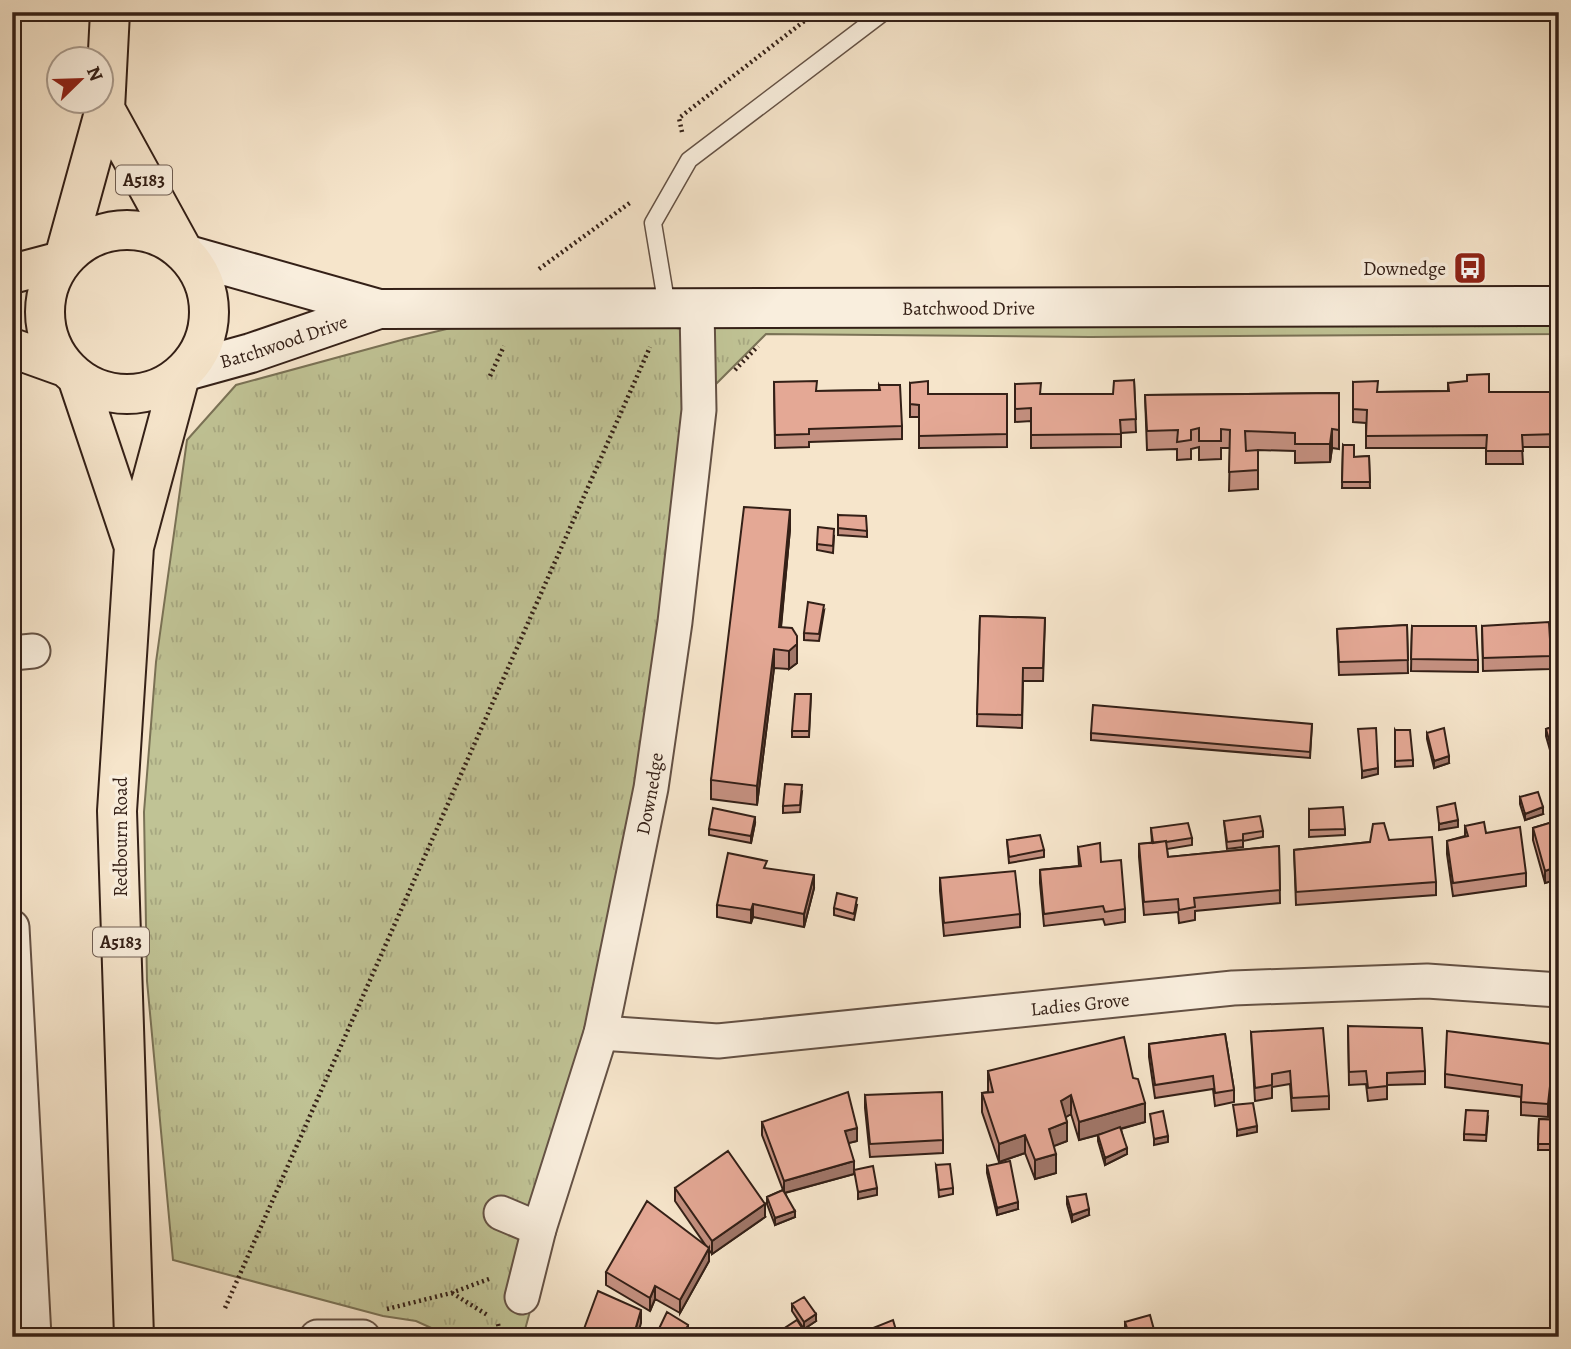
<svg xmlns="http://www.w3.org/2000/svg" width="1571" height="1349" font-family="Alegreya,serif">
  <defs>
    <pattern id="park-tufts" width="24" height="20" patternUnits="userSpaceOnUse" patternTransform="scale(1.75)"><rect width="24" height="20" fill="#c0c395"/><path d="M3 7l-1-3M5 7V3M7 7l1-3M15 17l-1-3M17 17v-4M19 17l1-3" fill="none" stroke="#a6a780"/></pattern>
  </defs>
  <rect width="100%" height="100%" fill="#f6e5cb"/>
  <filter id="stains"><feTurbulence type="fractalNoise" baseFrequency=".00286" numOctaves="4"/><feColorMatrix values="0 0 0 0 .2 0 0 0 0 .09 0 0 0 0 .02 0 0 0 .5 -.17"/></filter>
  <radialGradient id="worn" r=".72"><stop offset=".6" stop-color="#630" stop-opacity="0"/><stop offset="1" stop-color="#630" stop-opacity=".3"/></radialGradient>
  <!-- park -->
  <path fill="url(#park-tufts)" stroke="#7a7256" stroke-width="2" d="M1559,298V334L1090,337L766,334L702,398L712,299Z
    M551,304L692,331L646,785L535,1293L523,1337H451L416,1321L383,1316L173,1260L147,981L144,812L156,662L187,440L236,385L405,339Z"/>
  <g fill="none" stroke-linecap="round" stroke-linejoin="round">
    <defs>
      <path id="lane" d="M667,307L653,223L689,160L884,12"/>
      <g id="street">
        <path d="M12,653L33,651"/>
        <path d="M12,927L34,1337"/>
        <path id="s1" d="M601,1033L718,1041L1233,988L1427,981L1559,990"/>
        <path d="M501,1213L539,1229"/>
        <path id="s2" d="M522,1297L539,1229L601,1033L651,788L675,622L699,410L697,309"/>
        <path d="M317,1337H363"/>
      </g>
      <g id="secondary">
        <path id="s3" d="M188,255L379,309L1559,306"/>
        <path id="s4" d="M186,371L251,353L379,309"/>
      </g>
      <path id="primary" d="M105,109L183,251
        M45 312a82 82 0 1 1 164 0a82 82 0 1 1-164 0Z
        M64,258L105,109L110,12
        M12,274L61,261
        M12,348L65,367
        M78,380L134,547
        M134,1337L117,811L134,547L180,376"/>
    </defs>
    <!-- lane casing -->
    <use href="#lane" stroke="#645144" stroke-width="19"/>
    <!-- street casing -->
    <use href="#street" stroke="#645144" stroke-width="37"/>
    <!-- secondary casing -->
    <use href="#secondary" stroke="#342017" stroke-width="42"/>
    <!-- primary casing -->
    <use href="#primary" stroke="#342017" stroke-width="42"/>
    <!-- path -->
    <path stroke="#342017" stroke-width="4.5" stroke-dasharray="2 3.5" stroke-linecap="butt" d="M682,132L679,118L816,12
      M539,269L631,202
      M735,370L758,346
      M490,376L504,346
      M452,1293L489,1316
      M225,1308L650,347
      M387,1309L451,1293L489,1279
      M498,1324L501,1337"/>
    <!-- lane -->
    <use href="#lane" stroke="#f9eedd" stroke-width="16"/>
    <!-- street -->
    <use href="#street" stroke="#f9eedd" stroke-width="33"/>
    <!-- secondary -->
    <use href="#secondary" stroke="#f9eedd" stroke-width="38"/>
    <!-- primary -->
    <use href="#primary" stroke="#f6e5cb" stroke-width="38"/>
  </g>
  <!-- wall -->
  <path fill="#c49080" stroke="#342017" stroke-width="2" d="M1134,380L1136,432L1121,433V447L1031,448V421L1015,422V384L1041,394H1113Z
    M774,382L817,391L879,390V385L902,426V439L809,442V447L775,448Z
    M1353,382L1378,392L1448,391V383L1489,392H1559V447H1522L1523,464H1486V448H1366V423L1353,422Z
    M910,383L928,394H1007V447L919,448V417H910Z
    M1339,393V449L1332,448L1330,462L1295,463V451L1258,450V489L1229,491L1230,448H1221V459L1199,460V447L1191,449V459L1177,460V449L1147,450L1145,395Z
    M1343,445L1354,457L1369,456L1370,488H1342Z
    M838,515L867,531V537L838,535Z
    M790,529L781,628L797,655V663L789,669L774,668L757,805L711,799V780Z
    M834,536L833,553L817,550V544Z
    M824,611L819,641L804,640V633Z
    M980,616L1045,618L1043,681H1023L1022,728L977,726Z
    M1554,621H1559V670H1555Z
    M1407,625L1408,673L1339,675L1337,629Z
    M1412,626L1478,660V672L1411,671Z
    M1482,626L1551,656V669L1483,671Z
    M811,694L809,737H792V731Z
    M1312,724L1310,758L1091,740V733Z
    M1559,725V762L1554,764L1546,736V729Z
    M1395,730L1413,760V766L1395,767Z
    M1427,733L1449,763L1434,768L1427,739Z
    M802,792L800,812L783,813V806Z
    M1520,797L1543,814L1525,820L1520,804Z
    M1309,809L1345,829V835L1309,837Z
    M1559,820V879L1545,883L1533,840V828Z
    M1224,821L1263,831V837L1243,841V847L1227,849Z
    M755,823L751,843L709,835V829Z
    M1465,826L1526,873V886L1453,896L1447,854V841L1465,836Z
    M1151,828L1192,838V845L1167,849L1168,857L1279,846L1280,903L1195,911V920L1179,923L1178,912L1144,915L1139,857V844L1152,843Z
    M1007,840L1044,850V857L1009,863Z
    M1389,840L1436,882V895L1296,905L1294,850Z
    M1078,847L1101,862L1125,909V922L1105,925L1103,919L1044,926L1040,883V870L1079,866Z
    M767,869L814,888L804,927L753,917L751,923L717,917V905Z
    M940,878L1020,914V927L944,936L940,891Z
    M857,905L854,920L834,915V908Z
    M1348,1026L1425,1071V1084L1387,1085V1099L1368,1101L1366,1084L1349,1085Z
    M1251,1032L1329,1096V1109L1292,1111L1290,1084L1272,1087V1098L1255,1101Z
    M1225,1034L1234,1090V1102L1215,1106L1213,1089L1155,1098L1149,1057V1044Z
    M1559,1045V1100L1550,1099L1548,1117L1521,1115V1097L1445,1087V1074Z
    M988,1071L1133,1078L1145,1122L1121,1129L1127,1154L1105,1165L1098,1141V1135L1079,1140L1071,1114L1066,1117L1067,1141L1053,1146L1056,1173L1035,1179L1025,1153L999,1162L982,1112V1093L988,1092Z
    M865,1095L943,1140V1153L870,1157L865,1108Z
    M1488,1117L1486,1141L1464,1140V1134Z
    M1539,1119L1559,1120L1558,1150H1538Z
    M762,1122L857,1141L848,1143L854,1174L785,1193L795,1217L775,1225L767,1204V1197L783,1190L762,1135Z
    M936,1165L953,1188V1194L939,1197Z
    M987,1166L1018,1209L997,1215L987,1173Z
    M675,1188L765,1217L712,1254L709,1250V1261L680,1313L655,1299L650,1311L606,1285V1272L706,1246L675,1201Z
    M1067,1197L1089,1215L1072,1222L1067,1204Z
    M792,1304L816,1321L804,1329L792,1311Z
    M1125,1322L1156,1337H1128L1125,1328Z"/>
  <!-- shaded-wall -->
  <path fill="#a07668" stroke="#342017" stroke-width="2" d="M1332,429V448L1330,462V444Z
    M790,510V529L779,646V627Z
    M797,636V663L789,669V651Z
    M774,649V668L757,805V786Z
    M1559,755V762L1554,764V758Z
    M1449,756V763L1434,768V761Z
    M1378,768V774L1362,778V771Z
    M1543,807V814L1525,820V814Z
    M755,817V823L751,843V836Z
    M1458,820V827L1439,830V824Z
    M1559,866V879L1545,883V871Z
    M814,875V888L804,927V914Z
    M753,904V917L751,923V910Z
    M1550,1086V1099L1548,1117V1104Z
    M1071,1095V1114L1061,1120V1101Z
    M1145,1103V1122L1079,1140V1122Z
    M1067,1122V1141L1049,1148V1129Z
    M1257,1126V1132L1237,1136V1130Z
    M857,1128V1141L845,1144V1131Z
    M1025,1135V1153L999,1162V1144Z
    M1168,1136V1142L1154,1145V1139Z
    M1127,1148V1154L1105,1165V1158Z
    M1056,1154V1173L1035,1179V1160Z
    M854,1161V1174L784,1193V1181Z
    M877,1188V1195L858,1199V1192Z
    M1018,1202V1209L997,1215V1208Z
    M765,1204V1217L712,1254V1241Z
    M1089,1209V1215L1072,1222V1215Z
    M795,1211V1217L775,1225V1218Z
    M709,1248V1261L680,1313V1300Z
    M655,1286V1299L650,1311V1298Z
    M641,1310V1323L637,1337L634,1334Z
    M816,1314V1321L804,1329V1322Z
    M688,1325V1332L686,1337H683Z"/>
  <!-- building -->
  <path fill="#e4a895" stroke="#342017" stroke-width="2" d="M1489,374V392H1559V434L1522,435L1523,451H1486L1487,435L1366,436L1367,410L1353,409V382L1378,381L1377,392L1449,391L1448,383L1467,381V375Z
    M1134,380L1136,419L1120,420L1121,434L1031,435V408L1015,409V384L1041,383L1040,394H1113L1114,381Z
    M817,381L816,391L880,390L879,385H900L902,426L809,429V434L775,435L774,382Z
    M928,381V394H1007V434L919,436V405L910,404V383Z
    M1339,393V430L1332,429L1330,444H1295V433L1245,431L1246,451L1258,450V470L1229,472L1230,430L1221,429V441H1199V428L1191,430V440L1177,442L1178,430L1147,431L1145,395Z
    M1343,445H1354V457L1369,456L1370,482H1342Z
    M744,507L790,510L779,627L792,628L797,636V644L789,651L774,649L757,786L711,780Z
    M838,515L866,516L867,531L838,528Z
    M818,527L834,529L833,546L817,544Z
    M808,602L824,605L819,634L804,633Z
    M980,616L1045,618L1043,668H1023L1022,715L977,714Z
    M1554,621H1559V657H1555Z
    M1549,622L1551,656L1483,658L1482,626Z
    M1407,625L1408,660L1339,662L1337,629Z
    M1412,626H1476L1478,660L1411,659Z
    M795,694H811L809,731H792Z
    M1093,705L1312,724L1310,752L1091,733Z
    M1559,725V755L1554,758L1546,729Z
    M1376,728L1378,768L1362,771L1358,729Z
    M1444,728L1449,756L1434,761L1427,733Z
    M1395,730H1410L1413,760L1395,761Z
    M785,784L802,785L800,805L783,806Z
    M1538,792L1543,807L1525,814L1520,797Z
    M1455,803L1458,820L1439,824L1437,807Z
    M1343,807L1345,829L1309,830V809Z
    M713,808L755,817L751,836L709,829Z
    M1260,816L1263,831L1243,834V840L1227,842L1224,821Z
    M1559,820V866L1545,871L1533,828Z
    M1484,822L1486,833L1520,827L1526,873L1453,883L1447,841L1468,836L1465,826Z
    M1188,823L1192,838L1166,842V841L1153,843L1151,828Z
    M1384,823L1389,840L1432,837L1436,882L1296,892L1294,850L1370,842L1373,824Z
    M1040,835L1044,850L1009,857L1007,840Z
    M1166,841L1168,857L1279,846L1280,890L1194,898L1195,907L1179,910L1178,899L1144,902L1139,844Z
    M1100,843L1101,862L1121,860L1125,909L1105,912L1103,906L1044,914L1040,870L1081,866L1078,847Z
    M728,853L767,861L764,868L814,875L804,914L753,904L751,910L717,905Z
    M1015,871L1020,914L944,923L940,878Z
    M837,893L857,898L854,914L834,908Z
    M1348,1026L1422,1028L1425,1071L1387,1073V1086L1368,1088L1366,1071L1349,1072Z
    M1323,1028L1329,1096L1292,1098L1290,1071L1272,1074V1085L1255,1088L1251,1032Z
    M1447,1031L1559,1045V1087L1550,1086L1548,1104L1521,1102L1522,1085L1445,1074Z
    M1225,1034L1234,1090L1215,1093L1213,1076L1155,1085L1149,1044Z
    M1124,1037L1133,1078L1138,1079L1145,1103L1079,1122L1071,1095L1061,1101L1067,1122L1049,1129L1056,1154L1035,1160L1025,1135L999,1144L982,1093L993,1092L988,1071Z
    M848,1092L857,1128L845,1131L854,1161L784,1181L762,1122Z
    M942,1092L943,1140L870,1144L865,1095Z
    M1253,1103L1257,1126L1237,1130L1233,1105Z
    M1466,1110L1488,1111L1486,1135L1464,1134Z
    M1163,1111L1168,1136L1154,1139L1150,1114Z
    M1539,1119L1559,1120L1558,1144H1538Z
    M1120,1127L1127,1148L1105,1158L1098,1135Z
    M728,1151L765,1204L712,1241L675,1188Z
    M1010,1161L1018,1202L997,1208L987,1166Z
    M950,1164L953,1188L939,1190L936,1165Z
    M873,1166L877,1188L858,1192L854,1170Z
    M783,1190L795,1211L775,1218L767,1197Z
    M1086,1194L1089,1209L1072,1215L1067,1197Z
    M647,1201L709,1248L680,1300L655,1286L650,1298L606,1272Z
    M598,1291L641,1310L634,1334L637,1337H581Z
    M804,1297L816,1314L804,1322L792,1304Z
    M667,1312L688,1325L683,1337H655Z
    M1150,1315L1156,1337H1130L1125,1322Z
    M797,1320L808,1337H784L780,1331Z
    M893,1320L898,1337H876L873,1328Z
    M764,1329L770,1337H752Z
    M1488,1331L1522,1333V1337H1488Z
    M825,1332L828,1337H819Z"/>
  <!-- icons -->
  <defs>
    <symbol id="bus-square" viewBox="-11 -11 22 22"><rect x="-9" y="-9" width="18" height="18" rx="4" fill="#8f2418" stroke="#f9eedd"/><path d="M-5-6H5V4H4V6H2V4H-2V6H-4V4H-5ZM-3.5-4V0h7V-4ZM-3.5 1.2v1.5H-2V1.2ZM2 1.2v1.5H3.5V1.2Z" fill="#fff"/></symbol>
  </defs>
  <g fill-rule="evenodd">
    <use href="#bus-square" x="1451" y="249" width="38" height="38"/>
  </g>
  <g text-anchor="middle" stroke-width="7" stroke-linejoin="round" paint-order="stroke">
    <!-- shield labels -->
    <g fill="#f9eedd" stroke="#6f5e52" stroke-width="2">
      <rect x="116" y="165.5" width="56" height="29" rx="5"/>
      <rect x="93" y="927.5" width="56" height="29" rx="5"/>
    </g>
    <g font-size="18" font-weight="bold" fill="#342017">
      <text x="144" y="186">A5183</text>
      <text x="121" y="948">A5183</text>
    </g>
    <!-- poi labels -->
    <g font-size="19" fill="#342017" stroke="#f9eedd" text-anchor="end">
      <text x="1446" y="275">Downedge</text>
    </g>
    <!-- street labels -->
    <g font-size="19" fill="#342017" stroke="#f9eedd">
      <text dy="7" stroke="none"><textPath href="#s3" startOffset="788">Batchwood Drive</textPath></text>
      <text dy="7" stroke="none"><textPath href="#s4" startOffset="102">Batchwood Drive</textPath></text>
      <text dy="7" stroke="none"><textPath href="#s2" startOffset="520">Downedge</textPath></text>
      <text transform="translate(120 837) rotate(-90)" y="7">Redbourn Road</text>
      <text dy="7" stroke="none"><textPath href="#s1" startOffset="481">Ladies Grove</textPath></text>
    </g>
  </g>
  <!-- margin -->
  <rect width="1571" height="1349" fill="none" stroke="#f6e5cb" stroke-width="42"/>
  <rect x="14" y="14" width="1543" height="1321" fill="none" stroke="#342017" stroke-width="3.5"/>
  <rect x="21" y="21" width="1529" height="1307" fill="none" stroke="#342017" stroke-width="2"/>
  <!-- north arrow -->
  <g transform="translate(80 80) rotate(67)"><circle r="33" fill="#f9eedd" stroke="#aa9c8e" stroke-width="2"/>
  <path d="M0-5L12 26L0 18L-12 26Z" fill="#8f2418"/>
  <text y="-10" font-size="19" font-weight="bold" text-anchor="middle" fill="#342017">N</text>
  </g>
  <rect width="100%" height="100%" filter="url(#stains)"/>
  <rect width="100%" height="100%" fill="url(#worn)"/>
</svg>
